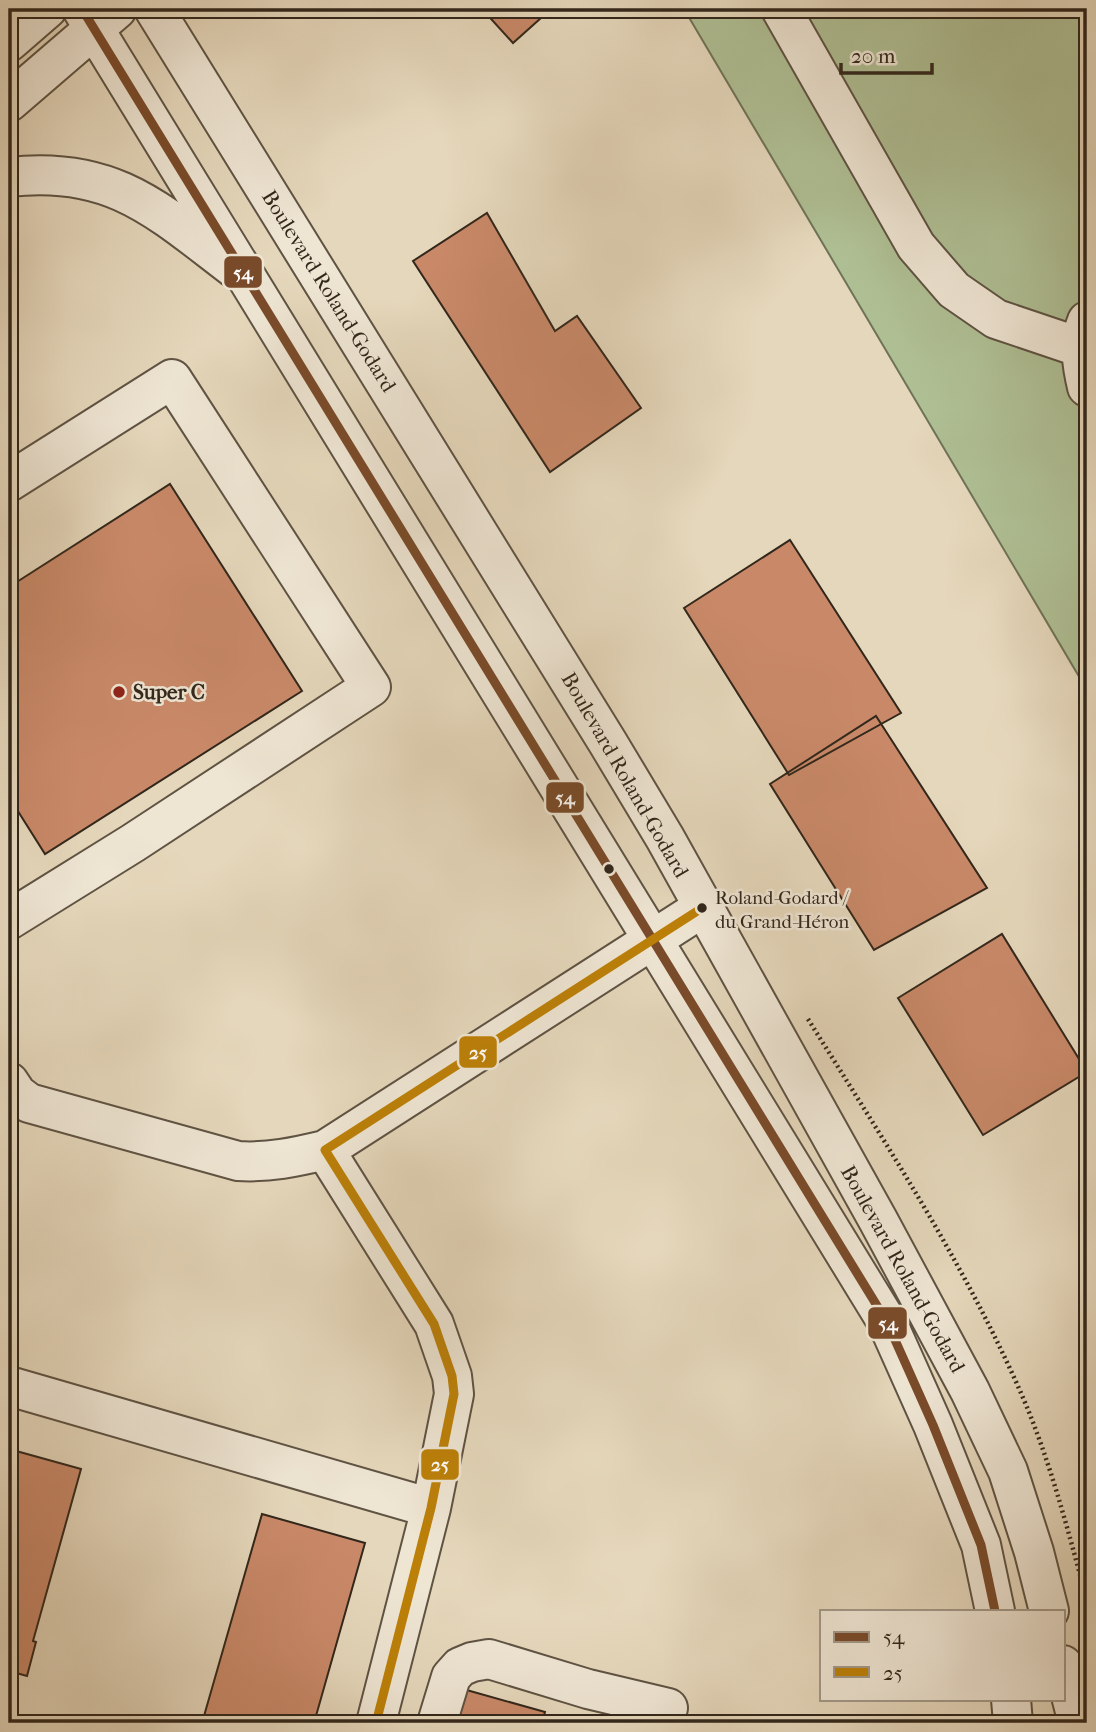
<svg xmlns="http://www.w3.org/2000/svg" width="1096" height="1732" font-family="'IM FELL French Canon',serif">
  <rect width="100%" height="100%" fill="#e5d7bb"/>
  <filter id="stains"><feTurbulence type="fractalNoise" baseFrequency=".00286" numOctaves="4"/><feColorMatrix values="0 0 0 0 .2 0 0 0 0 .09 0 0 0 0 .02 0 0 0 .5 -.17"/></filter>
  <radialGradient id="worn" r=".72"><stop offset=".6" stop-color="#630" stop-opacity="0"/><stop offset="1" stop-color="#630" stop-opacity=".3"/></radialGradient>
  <!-- green -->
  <path fill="#afbf94" stroke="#707358" stroke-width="2" d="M684,9H1087V690Z"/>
  <!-- building -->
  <path fill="#c98969" stroke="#32271b" stroke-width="2" d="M482,9H551L513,43Z
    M487,213L555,331L577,316L641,408L550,472L413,261Z
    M170,484L302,691L45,854L9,797V587Z
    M790,540L901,713L789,775L684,608Z
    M876,716L987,888L874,950L770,784Z
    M1002,934L1087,1072L983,1135L898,998Z
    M9,1449L81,1469L33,1641L36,1642L27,1676L9,1671Z
    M262,1514L365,1543L314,1723H202Z
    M463,1689L545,1712L542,1723H453Z"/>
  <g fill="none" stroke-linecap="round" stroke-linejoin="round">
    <defs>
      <path id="minor" d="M82,9L887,1322L933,1425L981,1545L995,1611
        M154,9L608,743L665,838L878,1220L970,1391L1008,1471L1034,1552L1049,1611
        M781,9L916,246L954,290L996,319L1082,348
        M9,42L47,9
        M9,102L117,9
        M9,177C112,165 158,210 234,268
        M1087,321C1078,342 1082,366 1087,387
        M9,482L172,379L371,687L133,843L9,920
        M9,1082L17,1094L29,1103L238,1161C268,1163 296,1157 325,1150
        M9,1386L431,1508
        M1063,1665L1078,1723
        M1011,1699L1013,1723
        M376,1723L431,1508L454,1394L452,1376L434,1324L325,1150L702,908
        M437,1723L451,1677L460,1667L472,1662L489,1659L588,1689L668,1708"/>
    </defs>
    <!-- minor casing -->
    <use href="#minor" stroke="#5f5343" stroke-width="42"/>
    <!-- path -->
    <path stroke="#32271b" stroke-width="4.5" stroke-dasharray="2 3.5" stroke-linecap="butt" d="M808,1019C884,1141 963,1261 1021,1393C1050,1460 1068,1530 1087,1601"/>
    <!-- minor -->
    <use href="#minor" stroke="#eee5d3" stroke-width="38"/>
    <defs>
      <path id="bus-1" d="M82,9L887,1322L933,1425L981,1545L995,1611"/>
      <path id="bus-2" d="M376,1723L431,1508L454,1394L452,1376L434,1324L325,1150L702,908"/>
    </defs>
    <!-- bus-1 casing -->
    <use href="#bus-1" stroke="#eee5d3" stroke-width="14"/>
    <!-- bus-2 casing -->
    <use href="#bus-2" stroke="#eee5d3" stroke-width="14"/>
    <!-- bus-1 -->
    <use href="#bus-1" stroke="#7a4b2a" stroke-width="9"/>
    <!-- bus-2 -->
    <use href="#bus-2" stroke="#bc8008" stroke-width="9"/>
  </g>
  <!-- markers -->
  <circle fill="#8f2418" stroke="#eee5d3" stroke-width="2.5" cx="119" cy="692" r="7"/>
  <g fill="#32271b" stroke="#eee5d3" stroke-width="2.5">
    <circle cx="609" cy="869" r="6"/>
    <circle cx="702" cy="908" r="6"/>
  </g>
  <g text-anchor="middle" stroke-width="5" stroke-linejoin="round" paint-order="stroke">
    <!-- bus labels -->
    <g font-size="19" fill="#32271b" stroke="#eee5d3" text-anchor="start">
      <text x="715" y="904">Roland-Godard /<tspan x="715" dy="24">du Grand-Héron</tspan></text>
    </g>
    <!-- street labels -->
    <g font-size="21" fill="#32271b" stroke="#eee5d3">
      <text transform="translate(329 291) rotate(58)" y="7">Boulevard Roland-Godard</text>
      <text transform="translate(625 775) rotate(60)" y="7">Boulevard Roland-Godard</text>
      <text transform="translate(903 1269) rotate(61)" y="7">Boulevard Roland-Godard</text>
    </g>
    <!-- poi labels -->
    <g font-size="21" font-weight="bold" fill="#32271b" stroke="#eee5d3" text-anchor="start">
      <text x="133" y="699">Super C</text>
    </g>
  </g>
  <g stroke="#eee5d3" stroke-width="2.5">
    <rect x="223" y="255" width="40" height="34" rx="7" fill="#7a4b2a"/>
    <rect x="545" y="781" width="40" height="33" rx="7" fill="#7a4b2a"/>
    <rect x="458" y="1035" width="40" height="34" rx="7" fill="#bc8008"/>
    <rect x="867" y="1306" width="41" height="34" rx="7" fill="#7a4b2a"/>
    <rect x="420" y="1448" width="40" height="33" rx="7" fill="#bc8008"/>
  </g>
  <g font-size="19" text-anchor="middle" font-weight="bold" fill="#fff">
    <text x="243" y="279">54</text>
    <text x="565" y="804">54</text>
    <text x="478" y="1059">25</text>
    <text x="888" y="1330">54</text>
    <text x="440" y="1471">25</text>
  </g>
  <!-- margin -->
  <rect width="1096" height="1732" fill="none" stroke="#e5d7bb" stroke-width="35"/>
  <rect x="10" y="10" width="1075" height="1711" fill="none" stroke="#32271b" stroke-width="3.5"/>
  <rect x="18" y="18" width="1061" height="1697" fill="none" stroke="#32271b" stroke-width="2"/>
  <!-- legend -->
  <rect x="820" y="1610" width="245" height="91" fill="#eee5d3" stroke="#a39989" stroke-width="2"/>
  <rect x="834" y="1632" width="35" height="10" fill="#7a4b2a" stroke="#a39989" stroke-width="2"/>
  <text x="883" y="1644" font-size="21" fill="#32271b">54</text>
  <rect x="834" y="1667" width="35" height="10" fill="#bc8008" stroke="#a39989" stroke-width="2"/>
  <text x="883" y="1680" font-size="21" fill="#32271b">25</text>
  <!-- scale -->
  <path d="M841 63v10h91v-10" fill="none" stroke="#32271b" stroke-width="3.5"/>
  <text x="851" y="63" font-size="21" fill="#32271b" stroke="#eee5d3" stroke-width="5" paint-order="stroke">20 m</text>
  <rect width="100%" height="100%" filter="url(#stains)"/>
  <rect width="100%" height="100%" fill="url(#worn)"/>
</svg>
